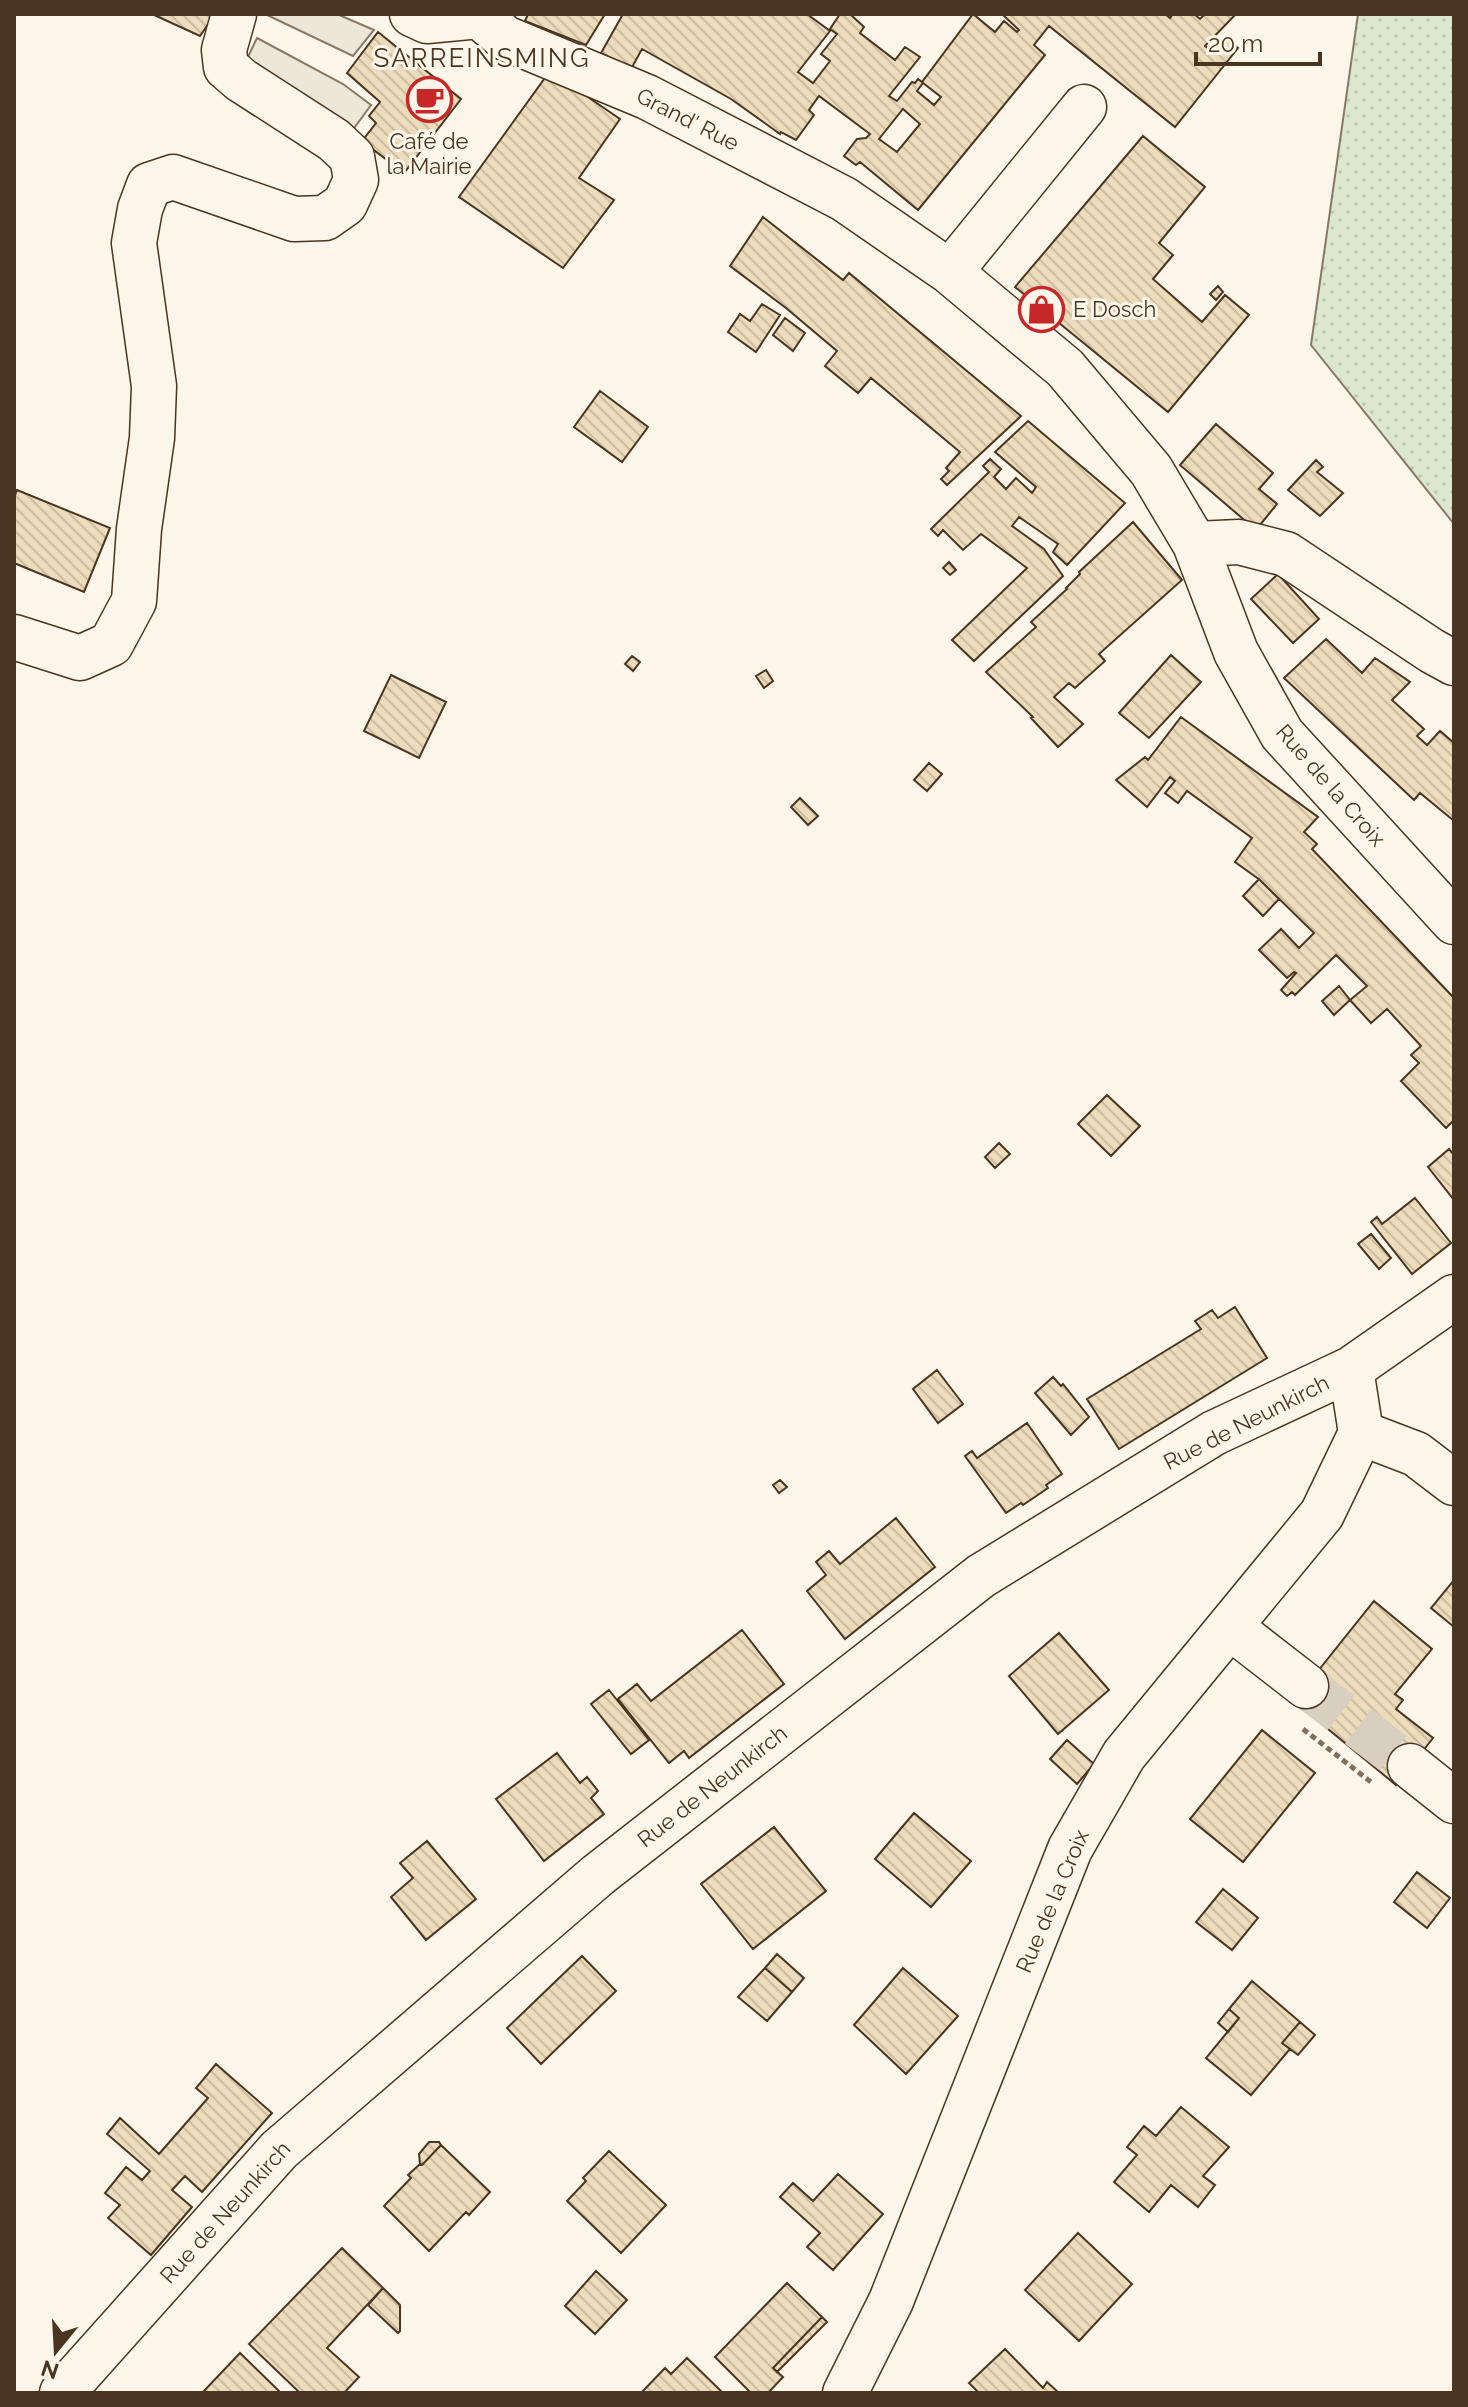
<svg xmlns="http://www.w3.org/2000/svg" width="1468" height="2407" font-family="Raleway,sans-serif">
  <defs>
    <pattern id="green-dots" width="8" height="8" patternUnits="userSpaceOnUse" patternTransform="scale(2)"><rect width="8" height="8" fill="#dce7d0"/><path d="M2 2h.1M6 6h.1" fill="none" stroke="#bec7b2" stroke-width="1.8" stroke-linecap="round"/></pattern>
    <pattern id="building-back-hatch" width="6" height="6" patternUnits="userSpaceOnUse" patternTransform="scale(2)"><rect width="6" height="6" fill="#ecdcbc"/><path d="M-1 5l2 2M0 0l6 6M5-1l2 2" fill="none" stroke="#ccbda1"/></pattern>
  </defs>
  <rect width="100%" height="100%" fill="#fbf6e9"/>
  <!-- green -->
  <path fill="url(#green-dots)" stroke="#887966" stroke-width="2" d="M1358,14H1454V524L1311,345Z"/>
  <!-- parking -->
  <path fill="#ede7d9" stroke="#887966" stroke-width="2" d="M265,14H337L374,30L353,56Z
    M257,38L343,84L371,105L352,131L244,65Z"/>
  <!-- building -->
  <path fill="url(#building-back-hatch)" stroke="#4a3520" stroke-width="2" fill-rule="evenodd" d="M152,14H215L200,36Z
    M528,14H605L586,45L525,21Z
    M623,14H807L830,31L798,72L813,83L830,61L821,54L837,34L830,29L840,14H850L864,27L860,33L895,60L905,47L920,57L889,96L897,101L912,82L915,83L918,79L922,82L973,14L995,32L1004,21L1017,32L1019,30L1002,14H1165L1170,18L1173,14H1194L1200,19L1205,14H1236L1205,46L1212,52L1224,37L1238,48L1175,127L1049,26L1034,45L1045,55L918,210L860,162L856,165L844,156L857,139L866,138L870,134L819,96L809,110L814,115L796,140L781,132L780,134L731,99L642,49L631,69L601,53ZM923,83L941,97L934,105L917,91ZM903,109L920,124L897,152L879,139Z
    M378,32L461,99L404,173L362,141L376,123L369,116L380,102L347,73Z
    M550,71L620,119L579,178L614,200L563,268L459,197Z
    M1143,136L1205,187L1159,243L1173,255L1153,279L1202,322L1225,295L1249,315L1168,412L1015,287Z
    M763,217L843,280L849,273L1021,416L947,485L941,479L949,471L946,468L960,452L871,378L858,393L825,366L837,351L786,308L730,266Z
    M1218,286L1223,292L1216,300L1210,294Z
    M762,304L780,315L756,352L728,332L740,314L750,321Z
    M785,318L805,333L793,351L773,335Z
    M600,391L648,427L622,462L574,427Z
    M1028,421L1125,503L1067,565L1053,552L1058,544L1019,517L1012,526L1044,549L1063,576L974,661L952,640L1027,568L981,534L963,550L943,530L938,536L931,529L989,472L983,466L990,459L1001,469L994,477L1006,489L1016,478L1032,493L1036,487L995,452Z
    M1216,424L1273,473L1259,489L1277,504L1256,530L1180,465Z
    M1316,460L1323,467L1317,472L1343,493L1320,516L1288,490Z
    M17,490L110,528L84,592L14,563V498Z
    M1133,522L1182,580L1099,654L1105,661L1075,688L1069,683L1054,697L1083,724L1058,747L1031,718L1033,717L986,672L1036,627L1031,622L1067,589L1066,588L1080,574L1079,572Z
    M949,562L956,570L950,575L943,568Z
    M1278,574L1319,619L1293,643L1251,599Z
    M1326,639L1362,673L1375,658L1410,682L1392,700L1424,729L1417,736L1427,745L1440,731L1454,743V821L1420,793L1414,800L1284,678Z
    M1171,655L1201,682L1149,738L1119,713Z
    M632,656L640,662L633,671L625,664Z
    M766,670L773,681L764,688L756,676Z
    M391,675L446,702L419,758L364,731Z
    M1181,717L1318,817L1304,832L1317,844L1312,849L1454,998V1120L1446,1128L1401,1081L1419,1063L1411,1055L1421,1046L1387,1009L1371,1023L1350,1000L1367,986L1336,955L1295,995L1292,992L1287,996L1281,990L1296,973L1294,972L1287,978L1259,950L1281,929L1299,948L1314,933L1260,880L1235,862L1252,838L1187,791L1178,803L1165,793L1175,781L1170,777L1147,807L1116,780L1145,757L1148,760Z
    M929,763L942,774L927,791L914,780Z
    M800,798L818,816L808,825L791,807Z
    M1259,879L1279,899L1263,916L1243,896Z
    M1339,986L1350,1000L1334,1015L1322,1001Z
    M1107,1095L1140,1126L1111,1156L1078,1124Z
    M999,1143L1010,1154L995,1168L985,1157Z
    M1449,1149L1454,1155V1200L1428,1167Z
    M1415,1198L1451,1243L1412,1274L1371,1222L1377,1217L1382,1224Z
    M1371,1234L1391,1258L1379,1269L1358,1244Z
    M1235,1307L1267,1358L1119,1449L1087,1399L1201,1329L1195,1321L1212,1310L1218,1318Z
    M937,1370L963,1404L938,1423L913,1389Z
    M1053,1377L1061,1386L1063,1384L1089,1417L1071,1435L1035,1393Z
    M1027,1423L1062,1474L1046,1485L1048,1488L1023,1505L1021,1503L1006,1513L965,1456L972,1451L977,1458Z
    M780,1480L787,1487L779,1493L773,1485Z
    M896,1518L935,1567L845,1639L807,1591L826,1575L816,1562L829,1551L840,1564Z
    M1454,1580V1627L1431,1608Z
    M1374,1601L1432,1649L1395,1694L1403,1700L1396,1709L1433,1738L1396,1785L1294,1701Z
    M742,1630L784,1684L689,1758L684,1751L669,1763L618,1699L637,1684L651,1701Z
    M1059,1633L1109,1690L1058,1734L1009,1676Z
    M609,1690L649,1740L631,1754L591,1704Z
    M1262,1730L1315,1773L1243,1862L1190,1819Z
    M1067,1740L1094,1764L1077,1784L1050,1759Z
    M557,1753L580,1783L587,1777L598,1791L591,1798L604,1814L544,1861L496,1799Z
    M914,1813L971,1861L931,1907L875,1859Z
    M774,1827L826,1891L753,1949L701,1884Z
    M427,1841L476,1899L426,1940L391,1897L413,1878L400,1863Z
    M1417,1872L1450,1898L1427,1928L1394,1902Z
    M1223,1889L1258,1918L1232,1950L1196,1922Z
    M777,1954L804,1978L792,1992L765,1968Z
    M582,1956L616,1991L541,2064L507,2028Z
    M765,1968L792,1992L767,2021L738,1997Z
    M903,1968L958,2016L906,2074L854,2025Z
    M1252,1981L1300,2022L1282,2043L1290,2049L1251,2095L1206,2058L1239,2018L1229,2009Z
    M1229,2009L1239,2018L1228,2032L1218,2023Z
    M1300,2022L1315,2035L1298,2055L1282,2043Z
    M216,2064L272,2113L202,2192L185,2176L172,2190L192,2207L151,2255L108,2218L120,2205L105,2193L126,2167L142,2180L150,2171L107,2134L120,2118L159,2154L208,2098L196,2088Z
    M1181,2107L1229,2147L1203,2176L1215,2185L1198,2207L1171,2185L1149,2212L1114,2182L1137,2155L1127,2147L1144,2126L1156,2136Z
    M429,2142H439L441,2145L422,2165L420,2164L419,2154Z
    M441,2145L490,2192L469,2215L466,2212L429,2251L384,2206L411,2178L408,2175L420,2164L422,2165Z
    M609,2151L666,2205L621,2253L567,2201L586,2181L583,2178Z
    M838,2174L883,2214L833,2270L807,2247L820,2233L780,2197L793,2183L813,2201Z
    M1078,2233L1132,2284L1079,2341L1025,2290Z
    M342,2248L383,2288L327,2348L359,2377L344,2393H300L249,2344Z
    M596,2271L627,2300L595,2334L565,2306Z
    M787,2283L822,2317L773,2368L783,2377L768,2393H751L715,2357Z
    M383,2288L400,2305V2331L398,2333L368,2305Z
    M822,2317L827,2322L777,2372L773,2368Z
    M1005,2349L1043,2388L1047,2382L1059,2393H979L969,2383Z
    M240,2353L281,2393H202Z
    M687,2358L723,2393H641L665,2368L671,2374Z"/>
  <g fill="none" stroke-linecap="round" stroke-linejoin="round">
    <!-- minor-tunnel -->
    <path stroke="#d8cfc1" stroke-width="44" stroke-dasharray="44 22" stroke-linecap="butt" d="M1306,1686L1410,1766"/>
    <defs>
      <path id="minor" d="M412,14L427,21L479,16L505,38L647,97L844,199L950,272L1065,368L1151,470L1195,544L1236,652L1282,734L1454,922
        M950,272L1084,107
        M1195,544L1239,542L1286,554L1432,651L1454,663
        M14,637L80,658L111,644L134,601L139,529L152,438L154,386L134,243L140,209L149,185L173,177L294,219L325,218L345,204L356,180L352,157L334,140L241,80L226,67L224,50L234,14
        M1361,1433L1416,1454L1454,1483
        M1230,1627L1306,1686
        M1410,1766L1454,1801
        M62,2393L279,2150L598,1875L981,1576L1214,1433L1351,1369L1454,1297
        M845,2393L891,2301L1070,1849L1124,1755L1322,1514L1361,1433L1351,1369"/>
    </defs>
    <!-- minor casing -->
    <use href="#minor" stroke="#4a3520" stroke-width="47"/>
    <!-- path -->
    <path stroke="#7f6f5c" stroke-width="5" stroke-dasharray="6 4" stroke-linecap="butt" d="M1303,1729L1371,1782"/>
    <!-- minor -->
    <use href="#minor" stroke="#fbf6e9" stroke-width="44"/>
  </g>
  <!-- icons -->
  <defs>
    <symbol id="cafe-ring" viewBox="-11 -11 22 22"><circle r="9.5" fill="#fbf6e9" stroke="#c62828" stroke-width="1.5"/><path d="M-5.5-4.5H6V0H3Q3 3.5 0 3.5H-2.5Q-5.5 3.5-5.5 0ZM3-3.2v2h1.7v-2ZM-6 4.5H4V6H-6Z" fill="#c62828"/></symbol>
    <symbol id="shop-ring" viewBox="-11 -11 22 22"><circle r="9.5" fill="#fbf6e9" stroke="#c62828" stroke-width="1.5"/><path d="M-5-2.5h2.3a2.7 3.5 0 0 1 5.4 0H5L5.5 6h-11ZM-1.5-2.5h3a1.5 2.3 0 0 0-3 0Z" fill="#c62828"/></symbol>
  </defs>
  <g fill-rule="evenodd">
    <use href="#cafe-ring" x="404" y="74" width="51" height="51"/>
    <use href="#shop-ring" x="1016" y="284" width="51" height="51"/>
  </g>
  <g text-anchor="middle" stroke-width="6" stroke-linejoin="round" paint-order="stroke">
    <!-- street labels -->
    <g font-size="22" fill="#4a3520" stroke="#fbf6e9">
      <text transform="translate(688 119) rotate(27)" y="8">Grand' Rue</text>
      <text transform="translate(1331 785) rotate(49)" y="8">Rue de la Croix</text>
      <text transform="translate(1246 1422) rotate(-27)" y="8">Rue de Neunkirch</text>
      <text transform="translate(712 1786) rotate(-38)" y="8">Rue de Neunkirch</text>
      <text transform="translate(1052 1901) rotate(-67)" y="8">Rue de la Croix</text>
      <text transform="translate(225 2212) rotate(-48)" y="8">Rue de Neunkirch</text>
    </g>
    <!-- poi labels -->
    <g font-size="22" fill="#4a3520" stroke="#fbf6e9">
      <text x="429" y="149">Café de<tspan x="429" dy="25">la Mairie</tspan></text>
      <text x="1073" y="317" text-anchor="start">E Dosch</text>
    </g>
    <!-- quarter labels -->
    <g font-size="26" letter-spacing="2" fill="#4a3520" stroke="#fbf6e9">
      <text x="482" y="67">SARREINSMING</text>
    </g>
  </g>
  <!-- border -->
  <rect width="1468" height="2407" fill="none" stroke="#4a3520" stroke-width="32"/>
  <!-- north arrow -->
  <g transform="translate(56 2351) rotate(198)" stroke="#fbf6e9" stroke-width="6" paint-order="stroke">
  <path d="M0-6L14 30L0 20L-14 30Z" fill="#4a3520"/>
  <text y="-12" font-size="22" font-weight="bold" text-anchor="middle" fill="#4a3520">N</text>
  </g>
  <!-- scale -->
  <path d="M1196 52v12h124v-12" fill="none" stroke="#4a3520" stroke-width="4"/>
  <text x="1208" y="52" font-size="24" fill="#4a3520" stroke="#fbf6e9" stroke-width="6" paint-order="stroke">20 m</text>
</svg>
